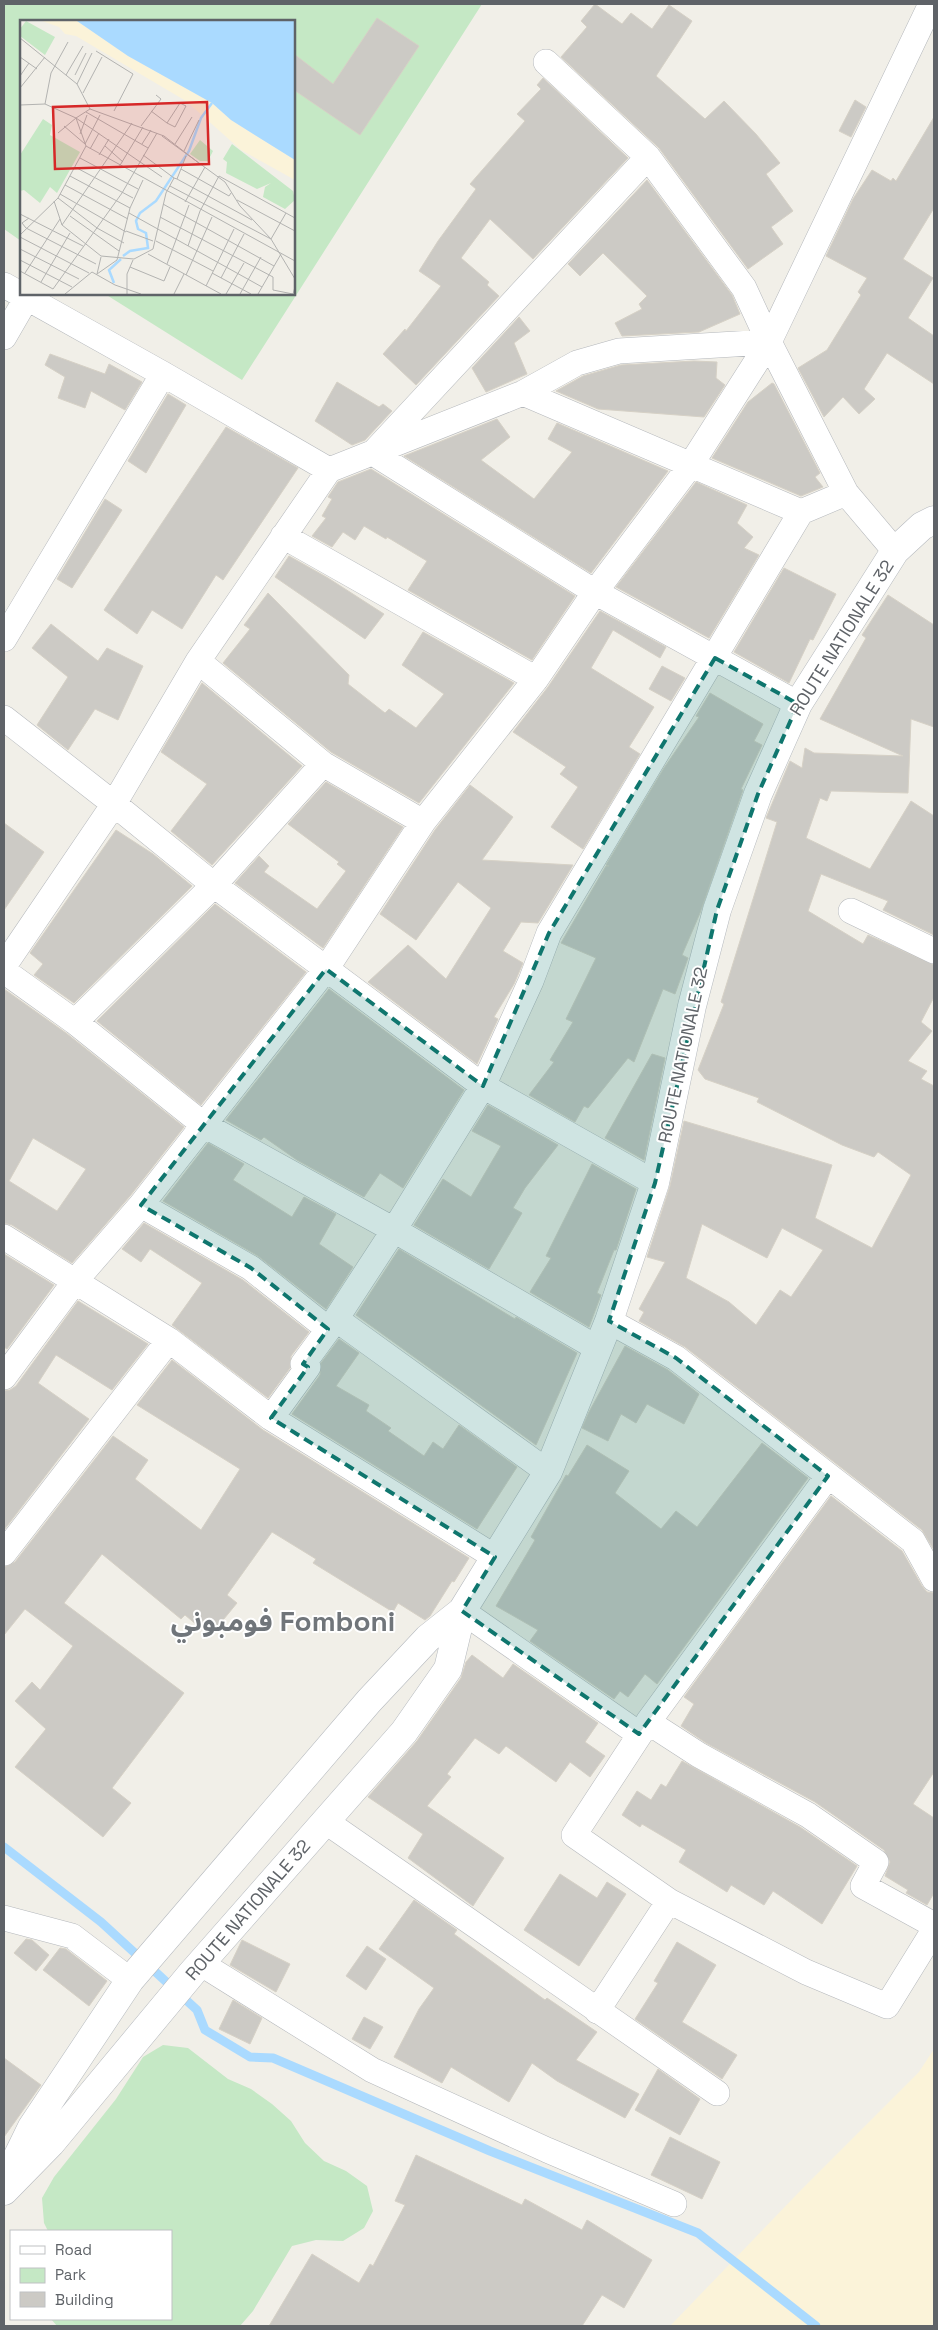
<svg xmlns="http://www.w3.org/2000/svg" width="938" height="2330" font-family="'Space Grotesk','Noto Sans Arabic',sans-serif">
  <rect width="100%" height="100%" fill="#f1efe8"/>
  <!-- green -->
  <path fill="#c5e8c5" d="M4,4H482L242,380L105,294H294V21H21V241L4,229Z
    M163,2045L188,2048L228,2079L251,2089L272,2104L291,2121L305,2143L324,2161L346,2171L367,2186L373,2211L364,2228L343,2241L316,2240L292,2246L253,2311L240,2326H57L51,2319H171V2231H48L44,2223L42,2198L54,2177L116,2099L143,2057Z"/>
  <!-- sand -->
  <path fill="#fbf3d9" d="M934,2049V2326H670L802,2189L919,2072Z"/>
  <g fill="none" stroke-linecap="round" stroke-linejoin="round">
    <!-- stream -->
    <path stroke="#aadaff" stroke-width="9" d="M4,1847L101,1922L197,2010L205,2030L250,2057L273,2058L490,2151L698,2233L816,2326"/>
  </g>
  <!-- building -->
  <path fill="#cccac5" stroke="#d6d1c6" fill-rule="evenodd" d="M595,4L622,24L631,13L652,29L669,5L692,21L656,76L705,119L724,101L756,134L780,163L766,174L793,211L771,227L783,244L748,269L659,148L561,57L587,27L581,21Z
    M377,18L419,46L360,135L294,90V54L333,84Z
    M543,78L628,158L533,259L490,219L461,258L489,282L487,285L499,296L416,385L383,354L405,329L406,331L441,286L419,271L438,241L476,189L470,184L525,121L517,114L541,89L537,85Z
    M855,100L866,107L851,137L839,131Z
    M934,117V208L903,259L933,278L908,318L934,336V384L887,353L864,389L875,399L859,414L843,397L824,417L798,368L827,350L861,295L858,292L867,278L826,256L853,199L872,170L891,181L893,178L896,181Z
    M647,180L732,295L740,314L699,332L622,336L615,323L642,309L639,304L647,296L603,253L580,276L568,264Z
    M519,317L530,331L514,343L527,374L486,392L472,368Z
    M50,354L105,374L109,364L142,382L125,410L91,391L85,408L58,398L65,377L45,365Z
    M694,361L717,362L716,378L725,385L704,417L598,409L556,391L583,376L621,365Z
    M337,382L379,407L383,404L392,411L365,440L352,445L315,421Z
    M772,383L774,384L820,473L815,477L823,487L801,496L712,458L748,402Z
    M168,394L186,405L146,473L128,461Z
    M497,419L510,437L481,460L534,499L572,452L548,439L557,423L668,471L591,573L404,456Z
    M226,427L298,468L223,580L216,575L182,629L152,610L137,634L104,610Z
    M371,469L575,596L532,660L408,590L427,561L387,537L386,539L364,526L355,540L343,532L332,547L312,536L326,518L322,516L332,499L328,497L338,482Z
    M696,482L747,505L737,523L753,537L744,548L759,555L709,638L616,587Z
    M105,499L122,510L72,588L57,579Z
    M289,556L328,578L384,614L365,639L275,577Z
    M784,568L836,594L813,640L810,639L789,683L734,652Z
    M268,593L349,675L348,684L385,713L389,709L416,728L444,694L402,665L423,632L514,683L419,803L331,752L223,663L250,629L244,625Z
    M888,595L934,625V727L911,719L908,793L831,791L827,801L820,798L806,838L870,869L911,801L934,816V935L883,910L888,901L821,874L808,911L863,944L868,935L934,965V997L921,1022L932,1031L908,1061L927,1071L921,1079L934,1086V1550L922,1530L685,1347L639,1321L644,1312L639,1309L665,1262L647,1257L670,1186L684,1121L832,1165L815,1218L872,1248L911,1175L878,1152L874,1157L842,1145L757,1102L759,1098L705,1079L698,1070L724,1004L721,1002L777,822L766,818L790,761L802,768L805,748L814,753L903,756L820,719L866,638L862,635ZM702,1224L767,1258L782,1228L823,1250L791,1297L780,1290L756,1325L729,1302L686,1278Z
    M600,611L666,647L660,658L613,630L591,668L654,707L629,747L640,754L583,849L551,827L578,787L560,774L566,767L513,732L548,687Z
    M51,624L98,661L107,648L143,666L118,720L95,709L68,750L37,725L68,677L32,648Z
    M662,666L685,678L671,701L649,689Z
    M202,683L302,766L212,865L171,831L207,784L161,752Z
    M710,693L763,724L754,741L762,745L741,789L743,790L700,913L682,955L688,958L675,994L663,989L634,1062L628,1058L588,1108L584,1106L575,1122L529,1095L554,1062L550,1060L573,1022L566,1019L596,958L561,943L606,866H609L606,865L664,768L699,717L696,716Z
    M326,782L403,827L323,948L235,883L259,856L269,866L264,872L317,909L346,871L337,864L339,862L288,824Z
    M470,785L513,817L482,860L573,865L538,923L521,922L503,951L523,963L514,984L494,1017L498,1019L477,1064L368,982L408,945L446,979L491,908L458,882L416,940L380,914L435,830Z
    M4,823L44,852L4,910Z
    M116,830L153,854L192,886L74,1003L34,975L43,964L30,953Z
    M215,904L306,972L201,1105L97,1021Z
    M4,989L66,1033L184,1127L130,1196L72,1263L12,1225L4,1223ZM33,1138L86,1169L57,1211L9,1181Z
    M329,989L464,1090L403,1188L380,1173L364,1197L297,1160L264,1137L261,1140L226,1120Z
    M652,1054L665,1058L644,1160L605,1138Z
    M488,1105L558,1145L525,1188L513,1208L522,1213L489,1269L414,1225L443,1179L471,1197L501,1146L472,1131Z
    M208,1143L244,1164L233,1180L292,1217L304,1197L336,1214L319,1244L353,1267L326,1309L258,1256L163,1201Z
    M592,1164L636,1189L616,1250H614L597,1293L601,1295L589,1327L530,1292L551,1258L546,1256Z
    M144,1223L243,1280L309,1332L291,1356L290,1368L268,1398L172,1325L202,1283L150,1249L141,1262L122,1249Z
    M399,1249L515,1319L516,1317L577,1353L536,1445L356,1315Z
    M4,1254L54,1285L7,1349L4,1347Z
    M78,1301L148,1344L112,1390L56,1355L38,1383L89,1419L4,1530V1391L10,1390L16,1386Z
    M339,1339L359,1353L336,1386L369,1405L366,1411L391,1428L388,1431L424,1456L433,1442L443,1449L459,1425L517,1467L477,1529L292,1414L320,1375L321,1363Z
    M625,1346L668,1370L699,1394L684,1424L647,1404L636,1423L621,1414L608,1441L582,1428L589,1412Z
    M172,1360L263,1430L469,1558L454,1582L452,1581L430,1616L425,1620L398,1603L393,1612L313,1563L316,1559L272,1532L227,1595L237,1603L210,1636L185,1615L181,1619L102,1554L64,1603L184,1693L112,1788L131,1803L103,1837L15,1767L46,1729L15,1701L32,1682L40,1690L73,1646L25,1609L4,1635V1567L15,1562L113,1436L148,1460L135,1479L201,1530L240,1469L137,1405Z
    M762,1443L808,1478L657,1684L645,1674L628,1697L620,1691L614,1699L530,1641L538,1630L496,1606L535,1540L531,1537L566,1475L568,1476L587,1445L629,1471L615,1493L661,1529L676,1511L697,1527Z
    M831,1496L902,1551L922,1586L927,1592L934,1593V1772L913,1804L934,1818V1893L927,1905L906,1893L908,1890L885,1876L890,1862L884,1850L815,1802L706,1743L681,1726L694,1704L684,1697Z
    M472,1655L503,1678L513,1664L598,1723L585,1742L605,1756L590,1777L570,1762L556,1782L506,1746L499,1754L475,1738L447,1774L451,1777L427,1806L504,1858L473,1906L408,1858L423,1834L368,1797L417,1741L461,1678L466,1662Z
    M682,1761L800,1827L857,1866L822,1924L773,1891L764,1905L731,1885L727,1892L679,1862L686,1850L642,1824L640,1827L622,1815L637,1791L651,1800L661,1784L666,1787Z
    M560,1874L597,1898L607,1882L626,1894L579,1966L524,1930Z
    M414,1900L457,1930L454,1934L545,2000L547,1998L597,2032L576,2060L639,2094L625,2118L557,2081L532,2063L509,2102L451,2067L442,2083L394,2057L419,2009L434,1988L379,1949Z
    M26,1939L32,1940L49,1955L36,1971L14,1953Z
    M242,1940L290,1964L276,1992L230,1965Z
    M677,1942L716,1965L682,2022L737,2055L722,2079L635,2019L658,1983L654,1981Z
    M367,1946L386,1959L366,1990L346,1976Z
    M60,1948L66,1949L107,1981L89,2006L43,1970Z
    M233,2000L262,2018L250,2044L219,2029Z
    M364,2017L383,2027L370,2049L352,2039Z
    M4,2058L41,2085L4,2137Z
    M658,2069L700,2099L680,2135L635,2110Z
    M670,2137L720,2162L702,2199L651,2175Z
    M416,2155L522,2205L525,2199L582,2230L587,2220L652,2260L624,2308L602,2295L582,2326H269L312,2254L359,2283L370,2264L373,2266L405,2205L395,2201Z"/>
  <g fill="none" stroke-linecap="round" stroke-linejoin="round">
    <defs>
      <path id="street" d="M546,62L648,157L744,288L769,342
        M648,157L373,453L595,592L798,704
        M4,285L163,374L329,470
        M4,337L26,299
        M523,393L801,512
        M283,536L536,679
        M4,639L163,374
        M198,661L323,764L423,822
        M4,718L114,804L214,885L483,1086L655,1183
        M851,911L934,951
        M4,966L114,804L198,661L329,470L523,393L577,363L619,351L769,342L846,493L895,551
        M4,971L75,1022L204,1125L394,1230L597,1348
        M75,1022L214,885L323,764
        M141,1205L251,1268L328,1329
        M4,1237L169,1340L271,1418L495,1557
        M336,1319L548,1472
        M609,1321L676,1358L913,1541L934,1579
        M4,1377L76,1280L141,1205L326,969L423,822L536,679L595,592L690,466L769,342L931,4
        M271,1418L308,1367L303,1364L336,1319L394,1230L483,1086L531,981L549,933L801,512L846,493
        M828,1476L648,1722L574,1835L669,1901L806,1972L887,2006L934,1930
        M4,1553L169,1340
        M462,1611L639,1734
        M648,1722L699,1755L808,1815L876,1862L863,1886L934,1925
        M325,1821L717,2093
        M4,1918L72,1936L130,1980
        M200,1963L372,2070L547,2150L674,2204
        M597,2011L669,1901"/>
      <path id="secondary" d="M8,2176L32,2127L130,1980L369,1701L428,1638L462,1611
        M4,2191L51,2143L192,1973L404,1732L448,1669L462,1611L548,1472L609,1321L655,1183L692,1006L717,910L758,794L798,704L895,551L922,526L934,520"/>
    </defs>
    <!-- street casing -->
    <use href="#street" stroke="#b5b8bc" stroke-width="26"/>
    <!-- secondary casing -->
    <use href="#secondary" stroke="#b6babf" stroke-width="29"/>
    <!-- street -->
    <use href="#street" stroke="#fff" stroke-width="25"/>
    <!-- secondary -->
    <use href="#secondary" stroke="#fff" stroke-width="28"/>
  </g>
  <!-- marked area -->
  <path fill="#0f766e" fill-opacity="0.2" stroke="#0f766e" stroke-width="4" stroke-dasharray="10 6" stroke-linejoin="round" d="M715,658L798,704L758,794L717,910L655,1183L609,1321L676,1358L828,1476L639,1734L462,1611L495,1557L271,1418L308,1367L303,1364L328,1329L251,1268L141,1205L326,969L483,1086L549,933Z"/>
  <g text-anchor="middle" stroke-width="4" stroke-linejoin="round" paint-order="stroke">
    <!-- street labels -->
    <g font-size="18" fill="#5f6368" stroke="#fff">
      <text transform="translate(842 638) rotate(-58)" y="6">ROUTE NATIONALE 32</text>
      <text transform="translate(683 1055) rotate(-78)" y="6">ROUTE NATIONALE 32</text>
      <text transform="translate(248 1910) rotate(-49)" y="6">ROUTE NATIONALE 32</text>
    </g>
    <!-- town labels -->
    <g font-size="28" font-weight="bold" fill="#70757a" stroke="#fff">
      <text x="283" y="1631">فومبوني Fomboni</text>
    </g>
  </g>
  <!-- overview -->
  <g transform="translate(20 20)">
    <rect width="275" height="275" fill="#f1efe8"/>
    <path d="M6,1L35,17L25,35L0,16V9ZM23,99L32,105L30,115L60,132L37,173L30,167L20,183L4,170L0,171V135ZM180,120L193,131L188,141H180L170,134ZM212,124L273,171L275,180L265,189L243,177L245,167L251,163L237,169L206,153L207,142L203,139Z" fill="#c5e8c5"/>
    <path d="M22,1H57L108,36L192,83L211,100L275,140V160L221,130L166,81L56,16L45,14L39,7Z" fill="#fbf3d9"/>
    <path d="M57,1H275V140L211,100L192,83L108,36Z" fill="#aadaff"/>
    <path fill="none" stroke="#aadaff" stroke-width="2.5" d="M103,236L110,231L128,228L126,213L118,209L116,201L120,193L136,181L169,131L181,98L192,83M94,263L89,250L101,239"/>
    <path fill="none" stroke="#b3b3b1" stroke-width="1" d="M0,18L57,64L70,89L144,116L180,144M76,31L113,54L94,91M0,37L17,49M46,55L63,26M55,55L66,33M0,56L9,43M57,64L72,33M0,68L25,37M63,73L82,37M25,84L31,53L48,22M0,85L25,84L56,98L142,157M70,89L56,98L66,126L275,241M131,91L147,103L155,107L166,86L160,83L147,103M66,92L128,128M44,106L65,124L80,95M121,106L141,79L136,75M38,113L56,98M60,114L67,95M142,116L205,162L220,186L251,219L275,259M122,124L131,110M155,124L172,97M85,126L103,142M70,129L79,113M164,131L179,100M79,135L89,119M123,135L154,158M60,138L118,169M55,147L113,178M99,147L123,107M161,149L209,176L211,173M50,156L110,188M157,159L232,200M45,165L108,199M150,166L251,219L266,193M40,174L106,212M38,178L77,208L104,223M217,180L275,211M34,181L42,205L81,236L114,239L133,229L146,173L154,158L157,159L166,136M165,182L185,147M143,184L254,246M109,193L242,267M0,194L63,226M50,196L99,231M140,197L253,257V270L273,274L275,267M9,198L2,203L6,208L76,244M42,205L112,103M106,211L133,221M0,215L38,178L66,126M0,217L69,253M136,221L193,251M168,226L180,191L199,156L275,198M0,229L59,259M128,234L201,274M81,237L77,254L97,240L110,188L123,160M0,240L52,267M147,244L169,185M110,247L144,261L150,247M0,251L33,269L102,173L137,113M5,253L40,199M192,253L231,274M166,255L192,197M201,258L224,214M21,262L50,213M186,266L214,209M45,274L72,252L95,265L121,274M107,274V254L113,240M154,274L164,254M206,274L224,243M220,274L241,237M238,274L261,234"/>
    <path fill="#d62828" fill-opacity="0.15" stroke="#d62828" stroke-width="2.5" d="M187,82L189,144L35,149L33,87Z"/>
    <rect width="275" height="275" fill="none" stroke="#5f6368" stroke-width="2.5"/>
  </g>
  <!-- border -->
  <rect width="938" height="2330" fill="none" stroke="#5f6368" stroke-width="10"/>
  <!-- legend -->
  <rect x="10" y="2230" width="162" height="90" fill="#ffffff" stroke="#bfc1c3"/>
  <rect x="20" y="2246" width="25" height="8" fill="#ffffff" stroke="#bfc1c3"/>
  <text x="55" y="2255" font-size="15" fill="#5f6368">Road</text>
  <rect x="20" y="2268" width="25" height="15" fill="#c5e8c5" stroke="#bfc1c3"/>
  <text x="55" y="2280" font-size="15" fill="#5f6368">Park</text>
  <rect x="20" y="2292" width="25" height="15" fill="#cccac5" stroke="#bfc1c3"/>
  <text x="55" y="2305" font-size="15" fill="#5f6368">Building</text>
</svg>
